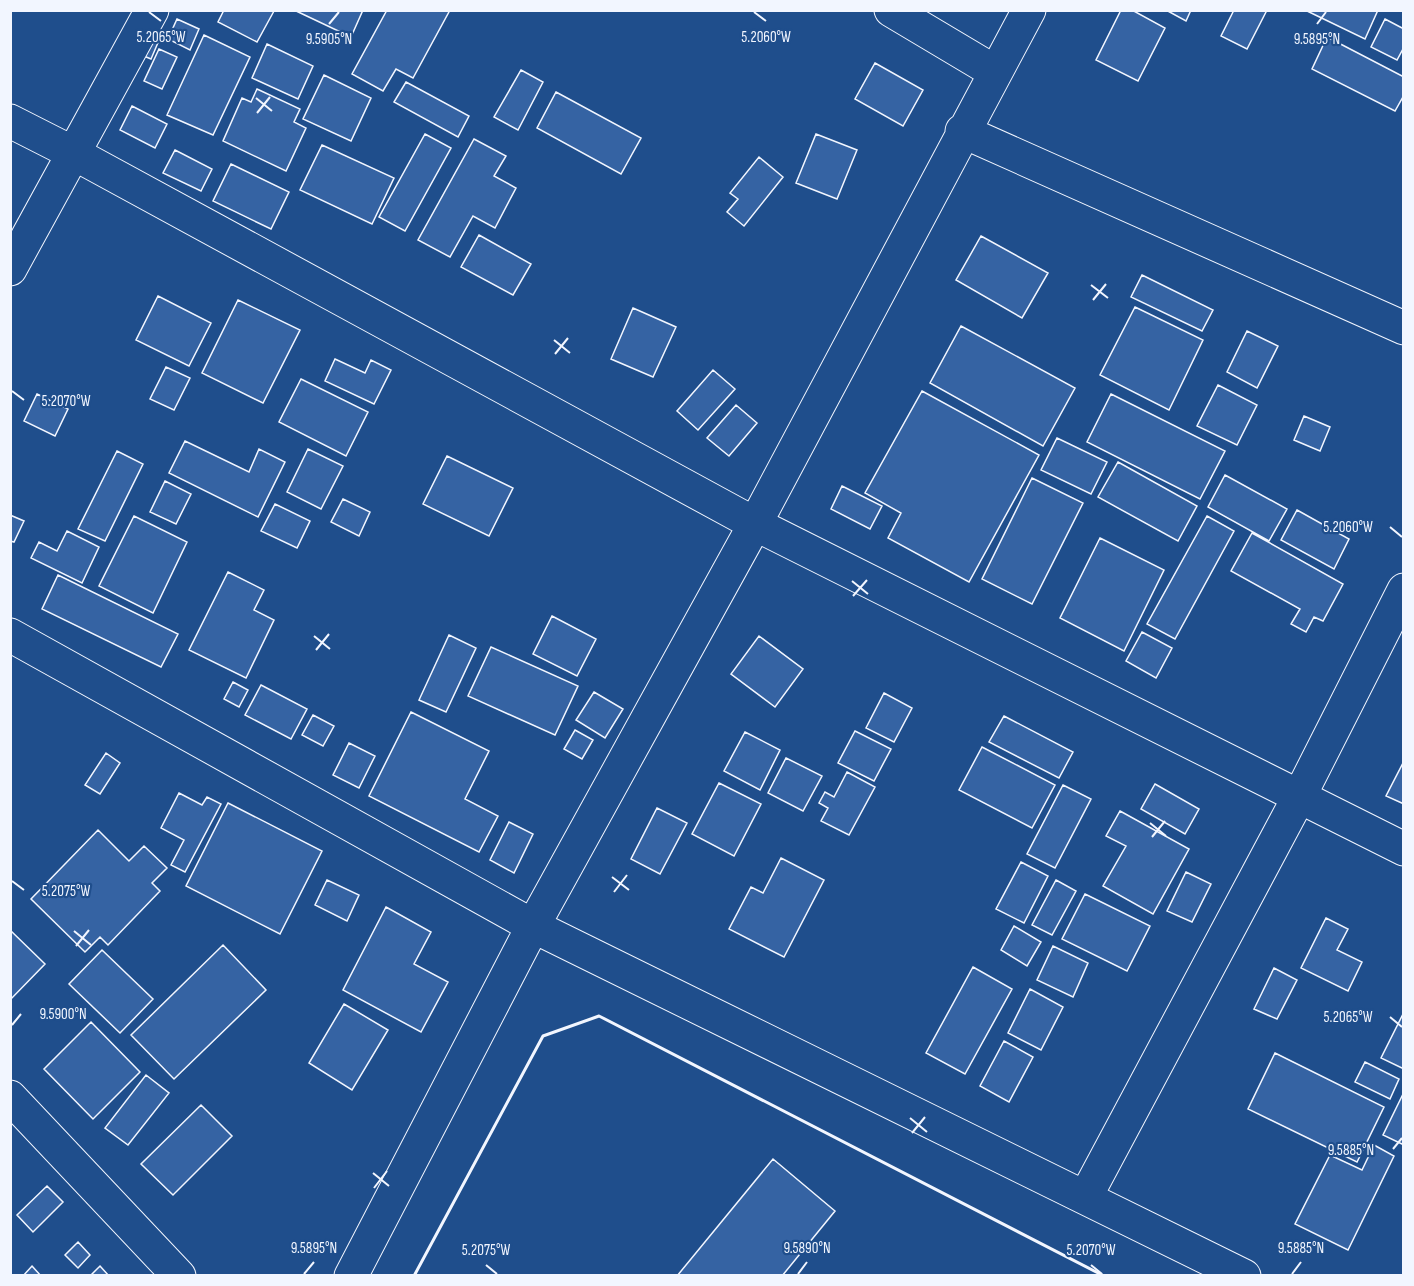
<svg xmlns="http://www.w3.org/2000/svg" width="1414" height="1286" font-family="'Sofia Sans Condensed',sans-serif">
  <rect width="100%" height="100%" fill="#1f4e8c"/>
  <!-- building -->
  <path fill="#3563a3" stroke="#f2f6ff" stroke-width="1.5" d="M224,10H273L274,11L257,42L218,22Z
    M294,10H363L351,37Z
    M387,10H450L413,78L396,69L383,91L352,74Z
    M1121,10H1132L1165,28L1138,81L1096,60Z
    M1166,10H1191L1186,21Z
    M1234,10H1267L1247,49L1221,36Z
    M1305,10H1378L1365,39Z
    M177,19L199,29L190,50L168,39Z
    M1385,19L1404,29V47L1397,60L1371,47Z
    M152,26L163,31L151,59L139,54Z
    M204,35L250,57L213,135L167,115Z
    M1327,37L1404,77V95L1395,111L1312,69Z
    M267,44L313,66L298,99L252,78Z
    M159,49L177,57L162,89L144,81Z
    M875,63L923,90L903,126L855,99Z
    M521,70L543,82L518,130L494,117Z
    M324,75L371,98L351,141L303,119Z
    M406,82L469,116L458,137L394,102Z
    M257,89L300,109L294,122L306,128L286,171L223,141L242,98L251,102Z
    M556,92L641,138L621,174L537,128Z
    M132,106L167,124L155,148L120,130Z
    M425,134L451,148L405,231L379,217Z
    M816,134L857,150L837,199L796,183Z
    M474,139L506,156L494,176L516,188L495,228L473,216L450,257L418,240Z
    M322,145L394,178L372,224L300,190Z
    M175,150L212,169L201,191L163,173Z
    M759,157L783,177L744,226L727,212L738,199L730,193Z
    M231,164L289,192L271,229L213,201Z
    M479,235L531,264L513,295L461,267Z
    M981,236L1048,273L1022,318L956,280Z
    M1142,275L1213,310L1202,331L1131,297Z
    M158,296L211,323L189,366L136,340Z
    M238,300L300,330L263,403L202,373Z
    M1135,307L1203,340L1169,410L1100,375Z
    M633,308L676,327L653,377L611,359Z
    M961,326L1075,388L1043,446L930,383Z
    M1247,331L1278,346L1257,388L1227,372Z
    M335,359L365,373L371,360L391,370L374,404L325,381Z
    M166,367L190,378L174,410L150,399Z
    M713,370L735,389L698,430L677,411Z
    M301,379L368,412L346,456L279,422Z
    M1218,385L1257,405L1237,445L1197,426Z
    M922,391L1039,455L969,582L888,538L901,513L865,493Z
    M37,394L68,409L55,436L24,421Z
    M1111,394L1225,451L1200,499L1087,442Z
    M736,405L757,423L729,456L707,438Z
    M1304,416L1330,427L1320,451L1294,440Z
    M1057,438L1107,462L1091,494L1041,470Z
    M185,441L249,472L259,449L285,462L258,517L169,473Z
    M308,449L343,466L321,509L287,492Z
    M117,451L143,464L105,541L78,529Z
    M447,456L513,488L489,536L423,504Z
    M1118,462L1197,506L1178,541L1098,497Z
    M1225,475L1287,509L1269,541L1208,507Z
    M1032,478L1083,503L1032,604L982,579Z
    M165,481L191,494L176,524L150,512Z
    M842,486L882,506L870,529L831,509Z
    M343,499L370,512L359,536L331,522Z
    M275,504L310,521L297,548L261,531Z
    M1297,510L1349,539L1334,569L1281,540Z
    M10,515L24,521L14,542L10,541Z
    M134,516L187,542L153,613L99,586Z
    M1207,516L1234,531L1175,639L1147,624Z
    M67,531L99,547L82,583L31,558L39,542L57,551Z
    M1252,533L1343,584L1323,621L1314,617L1306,632L1291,624L1300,609L1231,571Z
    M1100,538L1164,570L1124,651L1060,618Z
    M228,572L264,590L254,610L274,620L246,678L189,650Z
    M58,575L178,634L161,667L42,609Z
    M552,616L596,639L577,676L533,654Z
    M1142,632L1172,648L1156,678L1126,661Z
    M449,635L476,648L446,712L419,700Z
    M759,636L803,669L775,707L731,674Z
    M491,647L578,686L555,735L468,696Z
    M233,682L248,690L239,707L224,699Z
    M261,685L307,709L291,739L245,715Z
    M594,692L623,709L605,738L576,720Z
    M884,693L912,708L894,742L866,728Z
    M411,712L489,751L465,799L498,816L479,852L369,796Z
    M313,715L334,726L323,746L302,735Z
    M1004,716L1073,752L1059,778L989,742Z
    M575,730L593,740L582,759L564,749Z
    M855,731L891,749L874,781L838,763Z
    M745,732L780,750L760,790L724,771Z
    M349,743L375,756L359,788L333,775Z
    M982,747L1055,785L1032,828L959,790Z
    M106,753L120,763L100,794L85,785Z
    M786,758L822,776L803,811L768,793Z
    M1404,761V804L1386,796Z
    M847,772L875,787L849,835L821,821L828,808L819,803L825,792L834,797Z
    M719,783L761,804L734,856L692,834Z
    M1155,784L1199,809L1185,834L1141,809Z
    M1063,785L1091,799L1055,868L1027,854Z
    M179,793L202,805L207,797L221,804L185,872L171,865L184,840L161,828Z
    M228,803L322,851L280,934L186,886Z
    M657,808L687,823L660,874L631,859Z
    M1120,811L1189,849L1153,914L1103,886L1126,846L1106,836Z
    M509,822L533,834L514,873L490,860Z
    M98,830L129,861L144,846L167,868L152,883L160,891L108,945L100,937L85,952L31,899Z
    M781,858L824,880L784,957L729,929L751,887L763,893Z
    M1021,862L1048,876L1024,923L996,909Z
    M1186,872L1211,884L1192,922L1167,911Z
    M327,880L359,895L347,921L315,905Z
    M1056,880L1076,891L1052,935L1032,925Z
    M1085,894L1150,926L1127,971L1062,939Z
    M386,907L431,932L414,964L448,982L421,1032L343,990Z
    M1326,918L1348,929L1337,950L1362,962L1348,991L1301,968Z
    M1014,926L1041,942L1027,966L1001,950Z
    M10,930L45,964L10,1000Z
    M223,945L266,990L174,1079L131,1035Z
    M1053,946L1088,963L1073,997L1037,980Z
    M102,950L153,999L120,1033L69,984Z
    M973,967L1012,989L965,1074L926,1053Z
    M1274,968L1297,980L1277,1019L1254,1009Z
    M1030,989L1063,1007L1041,1050L1008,1033Z
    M344,1004L388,1030L352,1090L309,1063Z
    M1404,1012V1069L1381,1058Z
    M91,1022L140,1072L93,1119L44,1069Z
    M1004,1041L1033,1057L1009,1102L980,1086Z
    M1275,1053L1384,1107L1357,1162L1248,1109Z
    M1365,1062L1399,1079L1390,1099L1355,1082Z
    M146,1075L169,1093L128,1145L105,1128Z
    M1404,1092V1145L1383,1135Z
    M201,1105L232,1136L173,1195L141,1164Z
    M1374,1145L1394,1156L1348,1250L1295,1224L1330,1155L1362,1170Z
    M773,1159L835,1211L782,1276H677Z
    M47,1186L63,1202L33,1232L17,1215Z
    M78,1242L90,1255L78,1268L65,1255Z
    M32,1266L41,1276H23Z
    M100,1266L109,1276H90Z"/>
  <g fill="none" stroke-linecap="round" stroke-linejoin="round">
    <defs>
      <path id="street" d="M891,10L995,72
        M10,121L75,154L755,524L1404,849
        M962,131L1404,328
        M10,269L152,10
        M10,635L533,926L1244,1276
        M1086,1196L1300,795L1404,590
        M351,1276L533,926L755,524L1029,10"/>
      <path id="secondary" d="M10,1097L179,1276"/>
    </defs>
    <!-- street casing -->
    <use href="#street" stroke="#f2f6ff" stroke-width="35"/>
    <!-- secondary casing -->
    <use href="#secondary" stroke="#f2f6ff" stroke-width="35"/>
    <!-- street -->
    <use href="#street" stroke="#1f4e8c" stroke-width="33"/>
    <!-- secondary -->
    <use href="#secondary" stroke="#1f4e8c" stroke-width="33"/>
    <!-- wall -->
    <path stroke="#f2f6ff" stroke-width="3" d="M414,1276L543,1036L599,1016L1104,1276"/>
  </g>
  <!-- ticks -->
  <path fill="none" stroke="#f2f6ff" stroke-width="2" d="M149,12L161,21M754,12L766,21M329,24L339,12M1317,24L1326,12M256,98L272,111M257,113L270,97M1091,285L1108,298M1093,300L1106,284M554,340L570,353M555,354L568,338M12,391L24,400M1390,527L1402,537M852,581L868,594M853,596L867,580M314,636L330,649M316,650L329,634M1150,823L1166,836M1152,837L1165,821M612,877L629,890M12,881L24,890M614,892L627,875M74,931L91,945M76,946L89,930M1390,1017L1402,1027M12,1025L21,1014M910,1118L927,1132M912,1133L925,1117M1393,1149L1402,1138M373,1173L389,1186M374,1188L387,1171M486,1265L497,1274M1091,1265L1102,1274M304,1274L314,1262M798,1274L807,1262M1292,1274L1301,1262"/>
  <g font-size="15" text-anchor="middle" fill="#f2f6ff" stroke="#1f4e8c" stroke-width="4.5" stroke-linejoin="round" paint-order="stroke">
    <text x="161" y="42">5.2065°W</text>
    <text x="766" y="42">5.2060°W</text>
    <text x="329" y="44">9.5905°N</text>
    <text x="1317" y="44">9.5895°N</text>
    <text x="66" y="406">5.2070°W</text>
    <text x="1348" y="532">5.2060°W</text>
    <text x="66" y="896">5.2075°W</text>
    <text x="63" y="1019">9.5900°N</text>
    <text x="1348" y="1022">5.2065°W</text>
    <text x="1351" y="1155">9.5885°N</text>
    <text x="314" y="1253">9.5895°N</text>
    <text x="807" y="1253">9.5890°N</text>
    <text x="1301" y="1253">9.5885°N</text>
    <text x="486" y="1255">5.2075°W</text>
    <text x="1091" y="1255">5.2070°W</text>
  </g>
  <!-- border -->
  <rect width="1414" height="1286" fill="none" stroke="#f2f6ff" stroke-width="24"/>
</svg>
